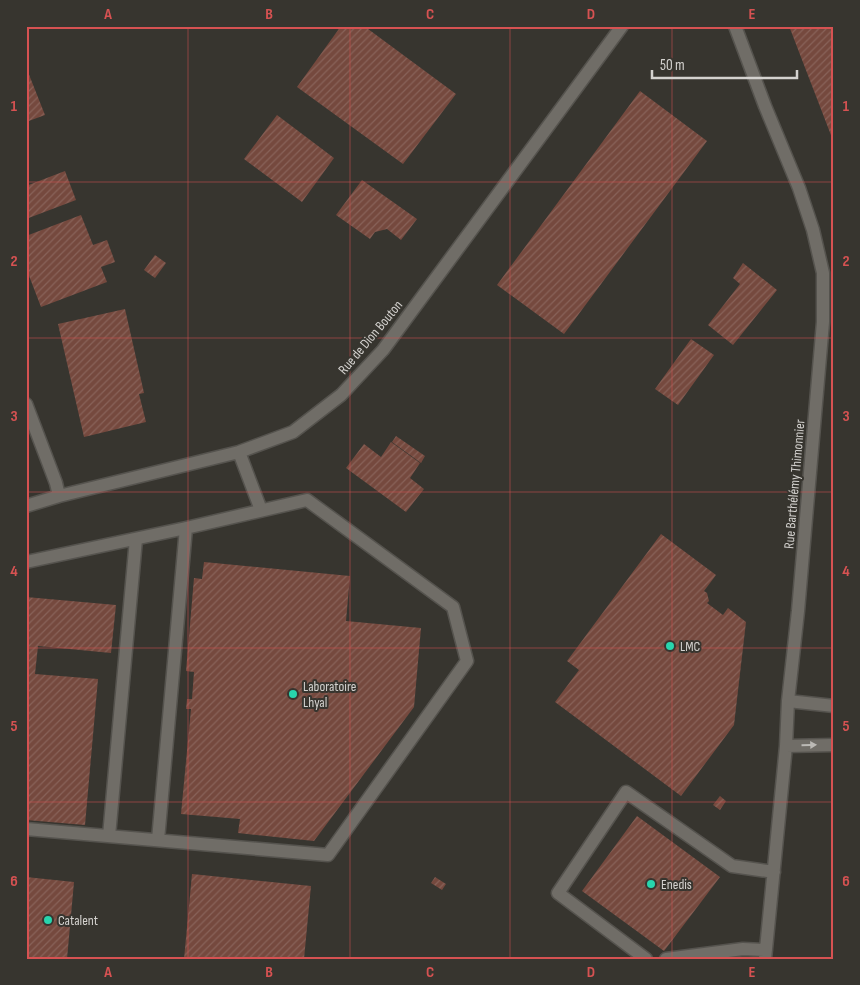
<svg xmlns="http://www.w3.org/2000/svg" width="860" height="985" font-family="'Sofia Sans Condensed',sans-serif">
  <defs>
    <pattern id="building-hatch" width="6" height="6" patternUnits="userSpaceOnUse" patternTransform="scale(1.25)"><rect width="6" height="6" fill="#75493e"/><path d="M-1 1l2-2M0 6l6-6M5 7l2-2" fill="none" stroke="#886259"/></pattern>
  </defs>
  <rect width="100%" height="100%" fill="#37352f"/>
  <!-- building -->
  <path fill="url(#building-hatch)" d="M341,26H364L456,94L403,164L297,87Z
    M789,26H834V143Z
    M26,67L45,115L26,122Z
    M640,91L707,141L564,334L497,285Z
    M277,115L334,158L302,202L244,159Z
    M65,171L76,200L26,219V186Z
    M362,180L417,219L401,240L387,229L375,232L370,239L336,215Z
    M81,215L93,245L107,240L115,262L101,267L107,282L41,307L26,268V236Z
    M155,255L166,263L155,278L144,270Z
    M743,263L777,290L733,345L708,325L740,284L733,278Z
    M125,309L144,393L139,394L146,422L84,437L58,324Z
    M691,339L714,355L678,405L655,389Z
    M396,436L425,456L421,463L392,442Z
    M391,442L420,463L410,478L424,489L406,512L346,468L364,444L381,457Z
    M661,534L716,575L704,591L707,593L709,601L707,603L723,615L728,608L746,622L734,725L681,796L555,702L579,670L567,661Z
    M204,562L350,576L346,621L421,628L414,707L314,841L238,833L240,819L181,814L191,709H186L187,699H192L194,672L186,671L194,578L202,579Z
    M26,597L116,605L111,653L38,646L35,674L98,679L85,825L26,820Z
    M720,796L726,801L720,810L713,805Z
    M637,816L720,877L664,951L582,891Z
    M192,874L311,886L304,959H184Z
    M26,877L74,882L67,959H26Z
    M435,877L446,884L442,890L431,883Z"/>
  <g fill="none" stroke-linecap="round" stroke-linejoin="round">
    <defs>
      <path id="minor" d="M735,26L765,106L799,188L813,230L823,273V322L798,611L788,701L786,746L765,959
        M26,404L56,483L59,496
        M239,452L261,510
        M26,506L59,496L239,452L293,432L341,395L383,350L622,26
        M26,562L186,528L307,500L453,607L467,661L328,855L26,829
        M788,701L834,706
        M786,746L834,745
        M109,836L136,539
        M158,840L186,528
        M646,959L558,893L626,792L732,866L774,872
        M666,959L743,949L766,950"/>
    </defs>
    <!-- minor casing -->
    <use href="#minor" stroke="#55534e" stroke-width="15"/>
    <!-- minor -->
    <use href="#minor" stroke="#706d67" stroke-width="12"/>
  </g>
  <!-- one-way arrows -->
  <defs><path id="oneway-solid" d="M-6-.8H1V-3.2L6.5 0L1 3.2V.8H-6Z" transform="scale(1.25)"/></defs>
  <use fill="#bbb9b5" href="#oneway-solid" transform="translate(809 745) rotate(-2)"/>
  <!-- grid -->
  <path fill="none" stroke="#d65252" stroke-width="1" stroke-opacity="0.55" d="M188,26V959M350,26V959M510,26V959M672,26V959M26,182H834M26,338H834M26,492H834M26,648H834M26,802H834"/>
  <!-- markers -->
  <g fill="#28d5ad" stroke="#37352f" stroke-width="2">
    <circle cx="670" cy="646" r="5"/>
    <circle cx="293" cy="694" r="5"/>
    <circle cx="651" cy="884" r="5"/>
    <circle cx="48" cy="920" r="5"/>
  </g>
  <g text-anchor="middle" stroke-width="4" stroke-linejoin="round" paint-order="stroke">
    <!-- street labels -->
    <g font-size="14" fill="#d4d2cf" stroke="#37352f">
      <text transform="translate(370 337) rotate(-50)" y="5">Rue de Dion Bouton</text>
      <text transform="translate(794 484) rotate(-85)" y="5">Rue Barthélémy Thimonnier</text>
    </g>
    <!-- poi labels -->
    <g font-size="14" fill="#d4d2cf" stroke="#37352f" text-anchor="start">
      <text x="680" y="651">LMC</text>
      <text x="303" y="691">Laboratoire<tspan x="303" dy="16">Lhyal</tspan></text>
      <text x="661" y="889">Enedis</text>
      <text x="58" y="925">Catalent</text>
    </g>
  </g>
  <!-- border -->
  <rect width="860" height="985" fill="none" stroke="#37352f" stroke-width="55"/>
  <!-- scale -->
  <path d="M652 70v8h145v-8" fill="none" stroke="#d4d2cf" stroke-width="2.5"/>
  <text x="660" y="70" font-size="15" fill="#d4d2cf" stroke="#37352f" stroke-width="4" paint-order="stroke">50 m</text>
  <rect x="28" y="28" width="804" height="930" fill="none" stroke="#d65252" stroke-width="2"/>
  <g font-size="16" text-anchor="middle" font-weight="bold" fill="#d65252">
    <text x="108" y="19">A</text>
    <text x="269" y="19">B</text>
    <text x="430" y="19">C</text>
    <text x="591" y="19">D</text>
    <text x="752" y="19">E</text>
    <text x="14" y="111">1</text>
    <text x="846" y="111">1</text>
    <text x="14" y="266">2</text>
    <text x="846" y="266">2</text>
    <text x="14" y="421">3</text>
    <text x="846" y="421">3</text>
    <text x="14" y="576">4</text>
    <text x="846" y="576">4</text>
    <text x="14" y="731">5</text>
    <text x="846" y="731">5</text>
    <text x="14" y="886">6</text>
    <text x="846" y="886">6</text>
    <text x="108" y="977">A</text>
    <text x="269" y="977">B</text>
    <text x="430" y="977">C</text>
    <text x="591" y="977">D</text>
    <text x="752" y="977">E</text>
  </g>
</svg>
